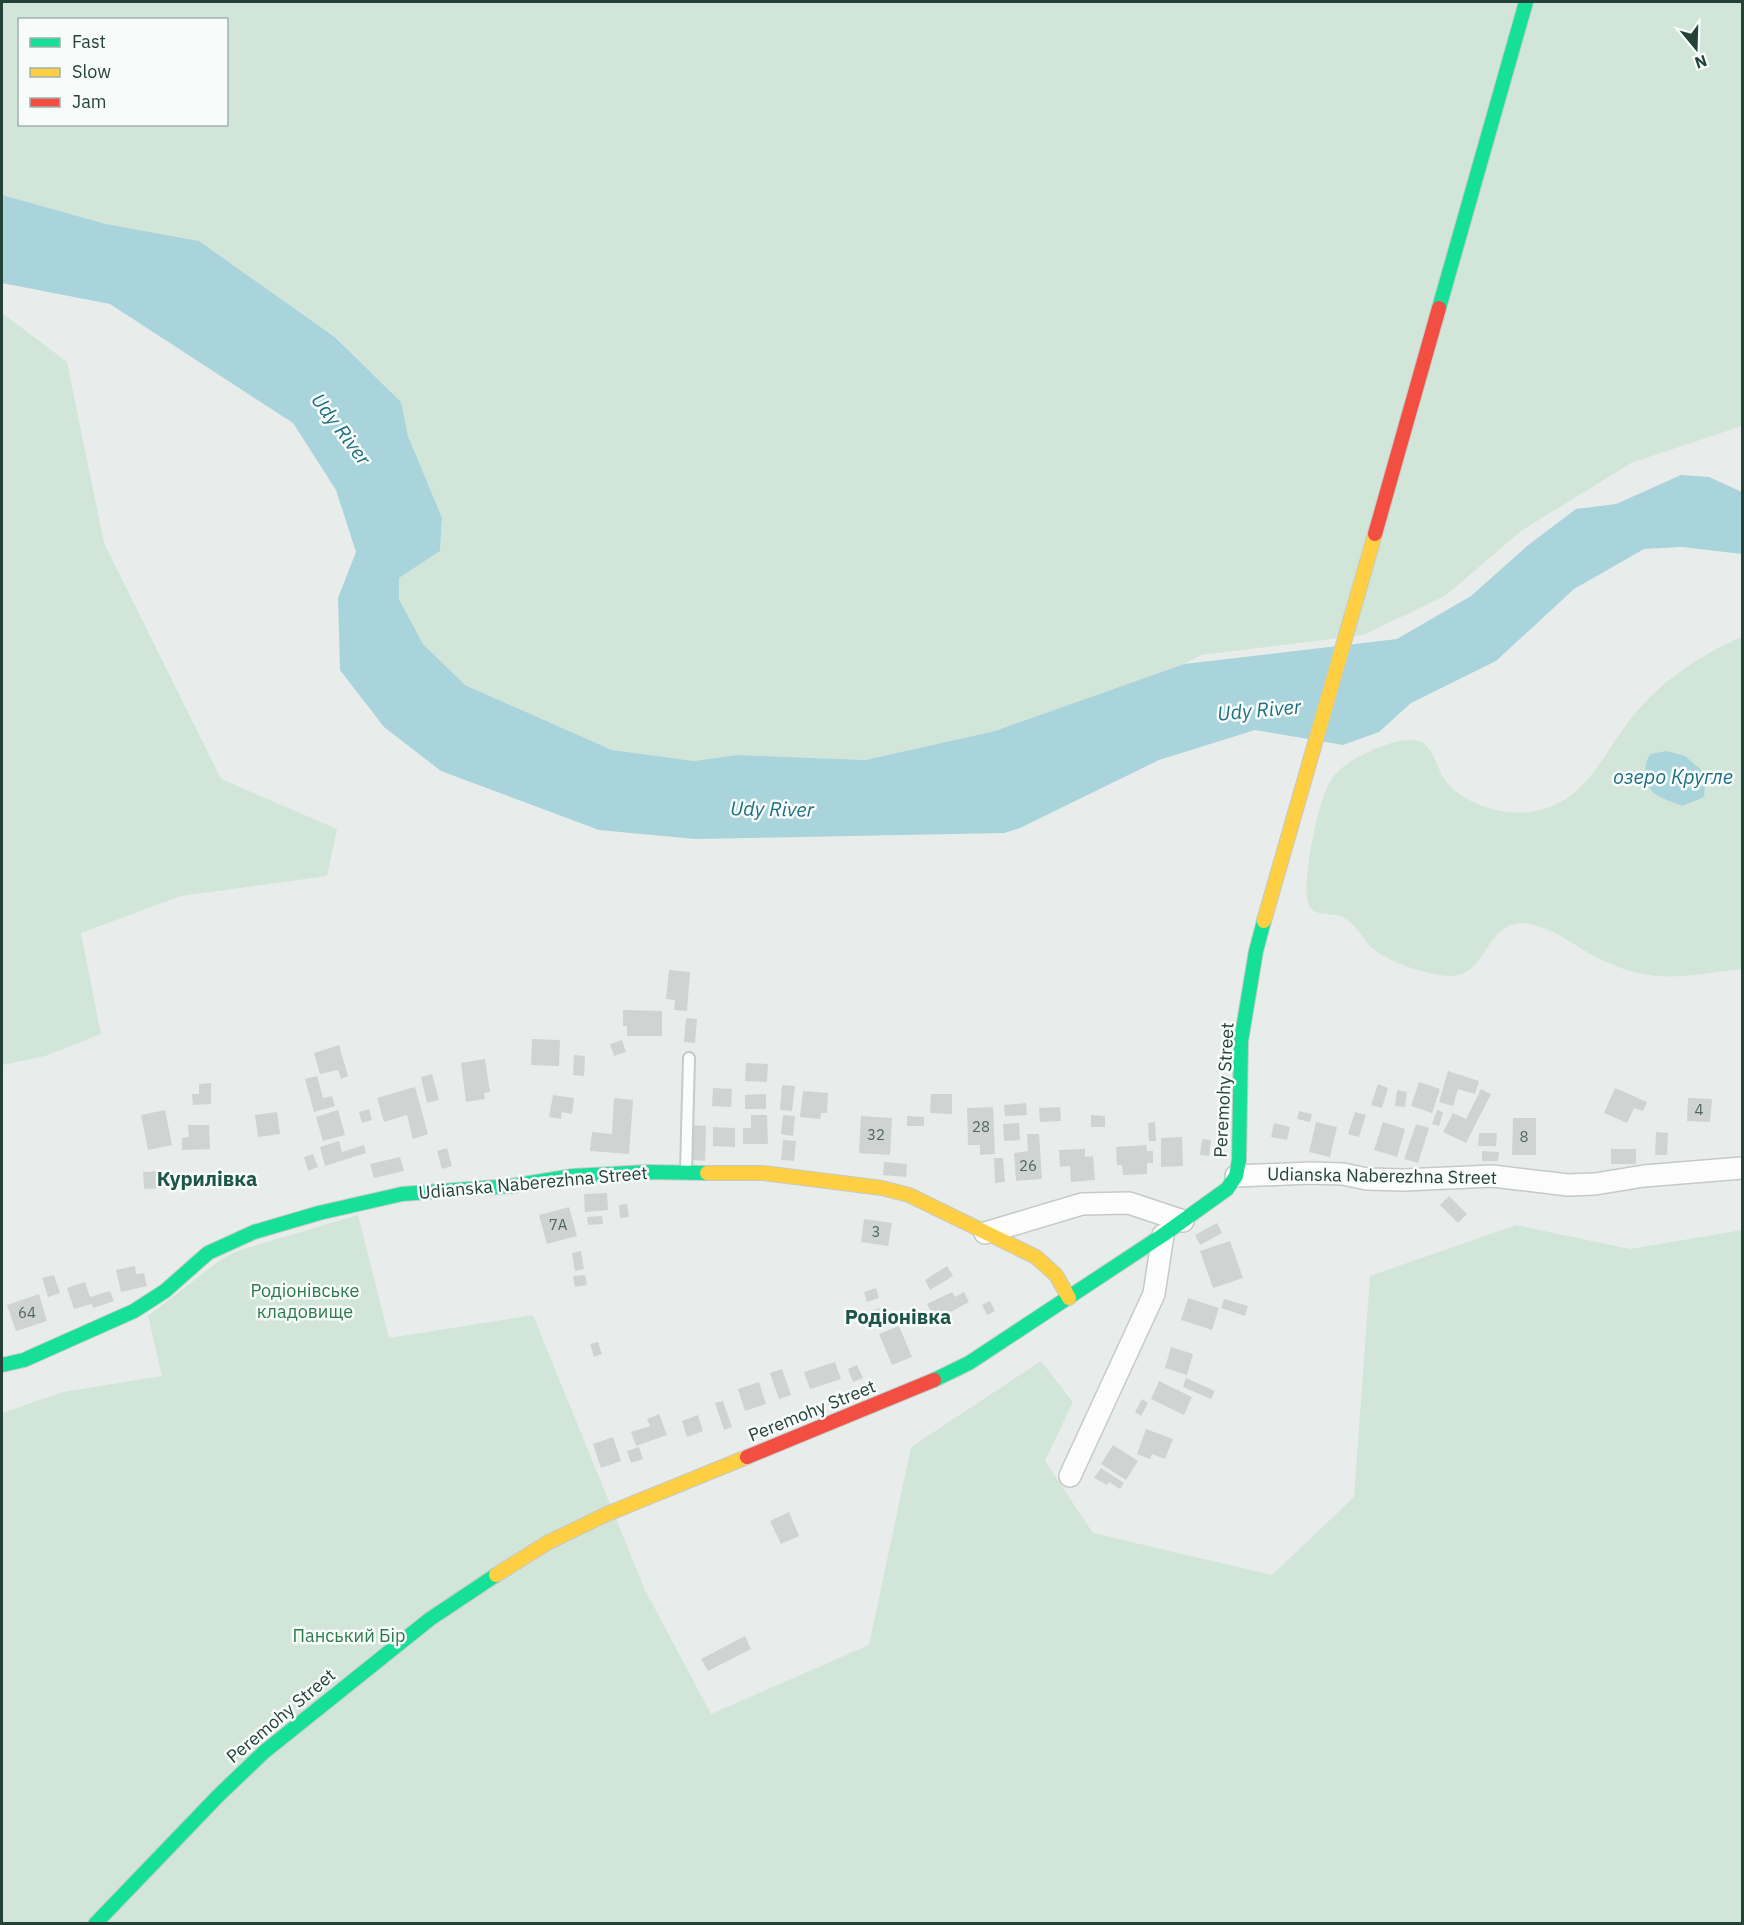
<svg xmlns="http://www.w3.org/2000/svg" width="1744" height="1925" font-family="'IBM Plex Sans',sans-serif">
  <rect width="100%" height="100%" fill="#e8edeb"/>
  <!-- green -->
  <path fill="#d1e6d8" fill-rule="evenodd" d="M2,2H1742V426L1631,463L1521,531L1445,596L1363,635L1201,655L1184,664L995,731L865,760L737,755L694,761L612,750L465,685L423,644L399,599V578L440,551L442,518L408,436L401,402L336,337L199,241L106,224L2,195ZM20,20H226V124H20Z
    M2,313L67,362L104,543L221,779L337,829L327,876L181,896L81,933L101,1034L45,1056L2,1065Z
    M1742,637V969C1686,975 1656,986 1602,960C1579,949 1556,929 1530,924C1483,916 1491,977 1449,976C1427,975 1386,962 1370,946C1361,936 1355,923 1342,917C1332,912 1317,917 1310,907C1299,893 1317,812 1324,795C1328,784 1334,774 1343,767C1358,755 1405,732 1423,743C1434,750 1437,767 1443,777C1461,805 1505,817 1536,811C1592,799 1604,747 1639,709C1667,677 1704,653 1742,637Z
    M358,1215L389,1338L533,1315L645,1590L711,1714L869,1645L911,1447L1041,1361L1073,1402L1045,1461L1093,1533L1272,1575L1354,1497L1370,1276L1516,1225L1630,1249L1742,1230V1923H2V1413L63,1392L162,1376L148,1316L219,1261L237,1251Z"/>
  <!-- water -->
  <path fill="#a9d4db" d="M2,195L106,224L199,241L335,337L401,402L408,436L442,518L440,551L399,578V599L423,644L465,685L612,750L694,761L737,755L865,760L995,731L1184,664L1397,639L1471,596L1527,546L1576,509L1616,504L1681,475L1709,477L1742,492V554L1682,547L1644,549L1574,589L1496,661L1411,703L1379,732L1343,745L1255,730L1159,760L1020,828L1004,833L695,839L599,830L441,771L384,727L340,670L338,598L356,552L336,490L293,423L110,304L2,283Z
    M1667,751L1685,756L1706,774L1704,797L1682,806C1674,802 1662,799 1655,794C1643,784 1643,766 1650,754Z"/>
  <!-- building -->
  <path fill="#cfd4d2" d="M669,970L690,972L687,1011L674,1010L675,1000L666,999Z
    M623,1010L662,1011V1036H627V1026H623Z
    M686,1018L697,1019L695,1043L684,1042Z
    M532,1039L560,1040L559,1066L531,1065Z
    M622,1040L626,1052L614,1056L610,1044Z
    M339,1045L348,1076L341,1079L338,1070L320,1074L314,1053Z
    M574,1055L585,1056L584,1076L573,1075Z
    M485,1059L490,1092L484,1093L485,1099L466,1102L461,1063Z
    M746,1063L768,1064L767,1082L745,1081Z
    M1448,1071L1479,1081L1475,1094L1458,1089L1453,1106L1439,1102Z
    M432,1074L439,1100L427,1103L421,1077Z
    M317,1076L323,1098L332,1096L335,1106L314,1112L305,1079Z
    M1419,1082L1440,1089L1432,1113L1411,1106Z
    M211,1083V1104L193,1105L192,1094H199V1084Z
    M1378,1084L1388,1088L1382,1108L1371,1105Z
    M782,1085L795,1086L792,1111L780,1110Z
    M415,1087L428,1134L413,1139L407,1115L384,1122L377,1098Z
    M713,1088L732,1089L731,1107L712,1106Z
    M1615,1088L1647,1102L1643,1111L1634,1108L1627,1123L1604,1113Z
    M1481,1089L1491,1094L1466,1143L1443,1132L1453,1113L1466,1119Z
    M1397,1090L1407,1092L1405,1107L1395,1106Z
    M803,1091L828,1093L827,1113H821L820,1119L800,1117Z
    M766,1094V1109H745V1095Z
    M931,1094H952V1114L930,1113Z
    M553,1095L574,1098L572,1114L562,1112L561,1119L549,1117Z
    M614,1098L633,1100L629,1154L590,1151L592,1132L612,1134Z
    M1688,1098L1712,1099L1710,1122L1687,1121Z
    M1026,1103L1027,1115L1005,1116L1004,1105Z
    M993,1107L995,1154L980,1155V1145H968L967,1108Z
    M1060,1107L1061,1121L1040,1122L1039,1108Z
    M369,1109L372,1120L362,1123L359,1112Z
    M165,1110L172,1145L148,1150L141,1115Z
    M338,1110L345,1135L323,1141L316,1117Z
    M1437,1110L1443,1112L1439,1126L1432,1124Z
    M1299,1111L1312,1114L1310,1122L1297,1119Z
    M277,1112L280,1134L258,1137L255,1115Z
    M1355,1112L1366,1115L1359,1137L1348,1134Z
    M751,1115H767L768,1144H743V1128H751Z
    M783,1115L795,1116L793,1136L781,1134Z
    M1091,1115L1105,1116V1127H1091Z
    M861,1116L892,1118L890,1155L859,1153Z
    M907,1116L924,1117V1126H907Z
    M1513,1118H1536V1155H1512Z
    M1155,1122L1156,1141H1149L1148,1123Z
    M1316,1122L1337,1127L1330,1157L1309,1152Z
    M1383,1122L1405,1129L1397,1157L1374,1150Z
    M1019,1123L1020,1140L1004,1141L1003,1124Z
    M1274,1123L1290,1127L1287,1140L1271,1137Z
    M1416,1124L1429,1128L1418,1163L1404,1159Z
    M188,1125H209L210,1149L182,1150V1138L189,1137Z
    M693,1125L706,1126L705,1161L692,1160Z
    M713,1127L735,1128V1147L713,1146Z
    M1656,1132L1668,1133L1667,1155H1655Z
    M1479,1133H1497L1496,1146H1478Z
    M1027,1134H1039L1042,1179L1016,1181L1014,1153L1028,1151Z
    M1182,1137L1183,1166L1161,1167V1138Z
    M1202,1139L1211,1140L1209,1156L1200,1155Z
    M783,1140L796,1141L794,1161L781,1160Z
    M339,1141L342,1152L364,1145L366,1153L325,1166L320,1147Z
    M1146,1145L1147,1151H1153V1163H1147V1174L1123,1175L1122,1165H1117L1116,1147Z
    M447,1148L452,1166L442,1169L437,1151Z
    M1085,1149V1157L1093,1156L1095,1180L1071,1182L1070,1166L1060,1167L1059,1150Z
    M1611,1149H1636V1164H1611Z
    M1482,1151L1499,1152L1498,1161H1482Z
    M313,1154L318,1167L308,1171L304,1157Z
    M400,1157L404,1171L374,1178L370,1164Z
    M994,1158H1003L1005,1182L995,1183Z
    M884,1162L907,1164L906,1177L883,1175Z
    M167,1171L168,1188L144,1189L143,1172Z
    M607,1193L608,1210L585,1212L584,1194Z
    M1449,1196L1467,1214L1458,1223L1440,1205Z
    M627,1204L629,1217L620,1218L619,1205Z
    M569,1207L577,1236L547,1244L539,1215Z
    M602,1216L603,1224L588,1225L587,1217Z
    M864,1219L892,1223L888,1246L861,1242Z
    M1217,1223L1222,1233L1200,1245L1195,1235Z
    M1230,1241L1243,1278L1213,1288L1200,1251Z
    M581,1251L584,1269L575,1271L572,1253Z
    M135,1266L136,1274L144,1273L147,1286L121,1292L116,1270Z
    M947,1266L953,1276L930,1290L925,1280Z
    M54,1275L60,1293L48,1297L42,1278Z
    M585,1275L587,1285L575,1287L573,1276Z
    M85,1282L90,1297L110,1291L114,1301L93,1308L92,1304L74,1309L67,1288Z
    M876,1288L879,1298L867,1302L864,1292Z
    M952,1292L955,1297L964,1292L969,1302L935,1320L927,1304Z
    M39,1294L47,1321L16,1331L7,1305Z
    M1188,1298L1219,1308L1212,1330L1181,1320Z
    M1224,1299L1248,1306L1245,1316L1221,1308Z
    M990,1301L995,1311L987,1315L982,1305Z
    M884,1307L887,1318L875,1322L871,1311Z
    M899,1326L912,1357L892,1365L879,1334Z
    M598,1342L602,1354L594,1357L590,1344Z
    M1171,1347L1193,1354L1187,1375L1165,1368Z
    M835,1362L841,1379L810,1389L804,1372Z
    M857,1365L863,1378L853,1382L848,1369Z
    M782,1369L791,1395L779,1399L770,1373Z
    M1186,1378L1215,1391L1211,1399L1183,1387Z
    M1159,1381L1192,1397L1184,1415L1151,1399Z
    M759,1382L766,1404L745,1411L738,1389Z
    M1142,1399L1148,1403L1141,1416L1135,1412Z
    M723,1401L732,1427L724,1430L715,1403Z
    M659,1414L667,1435L636,1446L631,1432L650,1426L647,1419Z
    M698,1415L703,1431L687,1437L682,1421Z
    M1146,1429L1173,1439L1165,1459L1152,1454L1150,1459L1137,1454Z
    M613,1437L621,1461L601,1468L593,1444Z
    M1113,1445L1138,1461L1126,1480L1101,1464Z
    M639,1447L643,1459L631,1463L627,1451Z
    M1101,1468L1124,1483L1120,1489L1109,1482L1107,1485L1094,1478Z
    M789,1512L799,1536L781,1544L770,1521Z
    M745,1636L751,1649L708,1671L701,1659Z"/>
  <g fill="none" stroke-linecap="round" stroke-linejoin="round">
    <defs>
      <path id="lane" d="M686,1171L689,1058"/>
      <path id="street" d="M1236,1176L1311,1173L1343,1174L1367,1179L1404,1180L1492,1176L1568,1185L1595,1184L1644,1176L1742,1168
        M985,1233L1082,1204L1129,1203L1183,1221
        M1070,1476L1154,1294L1163,1235"/>
      <path id="fast" d="M1439,308L1526,2
        M2,1365L24,1360L134,1311L165,1291L208,1253L254,1232L319,1213L402,1194L511,1186L573,1176L648,1172L707,1173
        M934,1380L969,1363L1163,1235L1227,1189L1236,1176L1239,1160L1241,1041L1256,951L1264,921
        M95,1924L218,1796L264,1752L430,1619L496,1575"/>
      <path id="slow" d="M1264,921L1375,534
        M707,1173H763L882,1188L909,1195L1036,1257L1056,1275L1069,1298
        M496,1575L547,1543L607,1514L747,1457"/>
      <path id="jam" d="M1375,534L1439,308
        M747,1457L934,1380"/>
    </defs>
    <!-- lane casing -->
    <use href="#lane" stroke="#c5cac8" stroke-width="14"/>
    <!-- street casing -->
    <use href="#street" stroke="#c5cac8" stroke-width="24"/>
    <!-- fast casing -->
    <use href="#fast" stroke="#c3cbc8" stroke-width="16"/>
    <!-- slow casing -->
    <use href="#slow" stroke="#c3cbc8" stroke-width="16"/>
    <!-- jam casing -->
    <use href="#jam" stroke="#c3cbc8" stroke-width="16"/>
    <!-- lane -->
    <use href="#lane" stroke="#fcfcfc" stroke-width="10"/>
    <!-- street -->
    <use href="#street" stroke="#fcfcfc" stroke-width="21"/>
    <!-- fast -->
    <use href="#fast" stroke="#16e098" stroke-width="14"/>
    <!-- slow -->
    <use href="#slow" stroke="#ffcf43" stroke-width="14"/>
    <!-- jam -->
    <use href="#jam" stroke="#f24e42" stroke-width="14"/>
  </g>
  <g text-anchor="middle" stroke-width="5" stroke-linejoin="round" paint-order="stroke">
    <!-- number labels -->
    <g font-size="15" fill="#506761">
      <text x="1699" y="1115">4</text>
      <text x="981" y="1132">28</text>
      <text x="876" y="1140">32</text>
      <text x="1524" y="1142">8</text>
      <text x="1028" y="1171">26</text>
      <text x="558" y="1230">7А</text>
      <text x="876" y="1237">3</text>
      <text x="27" y="1318">64</text>
    </g>
    <!-- street labels -->
    <g font-size="18" fill="#24423a" stroke="#f7fbf9">
      <text transform="translate(1224 1090) rotate(-87)" y="6">Peremohy Street</text>
      <text transform="translate(1382 1176) rotate(1)" y="6">Udianska Naberezhna Street</text>
      <text transform="translate(533 1183) rotate(-5)" y="6">Udianska Naberezhna Street</text>
      <text transform="translate(812 1411) rotate(-22)" y="6">Peremohy Street</text>
      <text transform="translate(281 1716) rotate(-40)" y="6">Peremohy Street</text>
    </g>
    <!-- park labels -->
    <g font-size="18" fill="#2d7a4b" stroke="#f7fbf9">
      <text x="305" y="1297">Родіонівське<tspan x="305" dy="21">кладовище</tspan></text>
      <text x="349" y="1642">Панський Бір</text>
    </g>
    <!-- water labels -->
    <g font-size="20" font-style="italic" fill="#1c6f80" stroke="#f7fbf9">
      <text transform="translate(341 429) rotate(53)" y="7">Udy River</text>
      <text transform="translate(1259 710) rotate(-5)" y="7">Udy River</text>
      <text x="1673" y="784">озеро Кругле</text>
      <text transform="translate(772 809) rotate(1)" y="7">Udy River</text>
    </g>
    <!-- neighbourhood labels -->
    <g font-size="20" font-weight="bold" fill="#1f5548" stroke="#f7fbf9">
      <text x="207" y="1186">Курилівка</text>
      <text x="898" y="1324">Родіонівка</text>
    </g>
  </g>
  <!-- border -->
  <rect width="1744" height="1925" fill="none" stroke="#24423a" stroke-width="6"/>
  <!-- legend -->
  <rect x="18" y="18" width="210" height="108" fill="#f7fbf9" stroke="#a3b1ad" stroke-width="1.5"/>
  <rect x="30" y="38" width="30" height="9" fill="#16e098" stroke="#a3b1ad" stroke-width="1.5"/>
  <text x="72" y="48" font-size="18" fill="#24423a">Fast</text>
  <rect x="30" y="68" width="30" height="9" fill="#ffcf43" stroke="#a3b1ad" stroke-width="1.5"/>
  <text x="72" y="78" font-size="18" fill="#24423a">Slow</text>
  <rect x="30" y="98" width="30" height="9" fill="#f24e42" stroke="#a3b1ad" stroke-width="1.5"/>
  <text x="72" y="108" font-size="18" fill="#24423a">Jam</text>
  <!-- north arrow -->
  <g transform="translate(1696 48) rotate(161)" stroke="#f7fbf9" stroke-width="4.5" paint-order="stroke">
  <path d="M0-4.5L10 22L0 15L-10 22Z" fill="#24423a"/>
  <text y="-9" font-size="16" font-weight="bold" text-anchor="middle" fill="#24423a">N</text>
  </g>
</svg>
